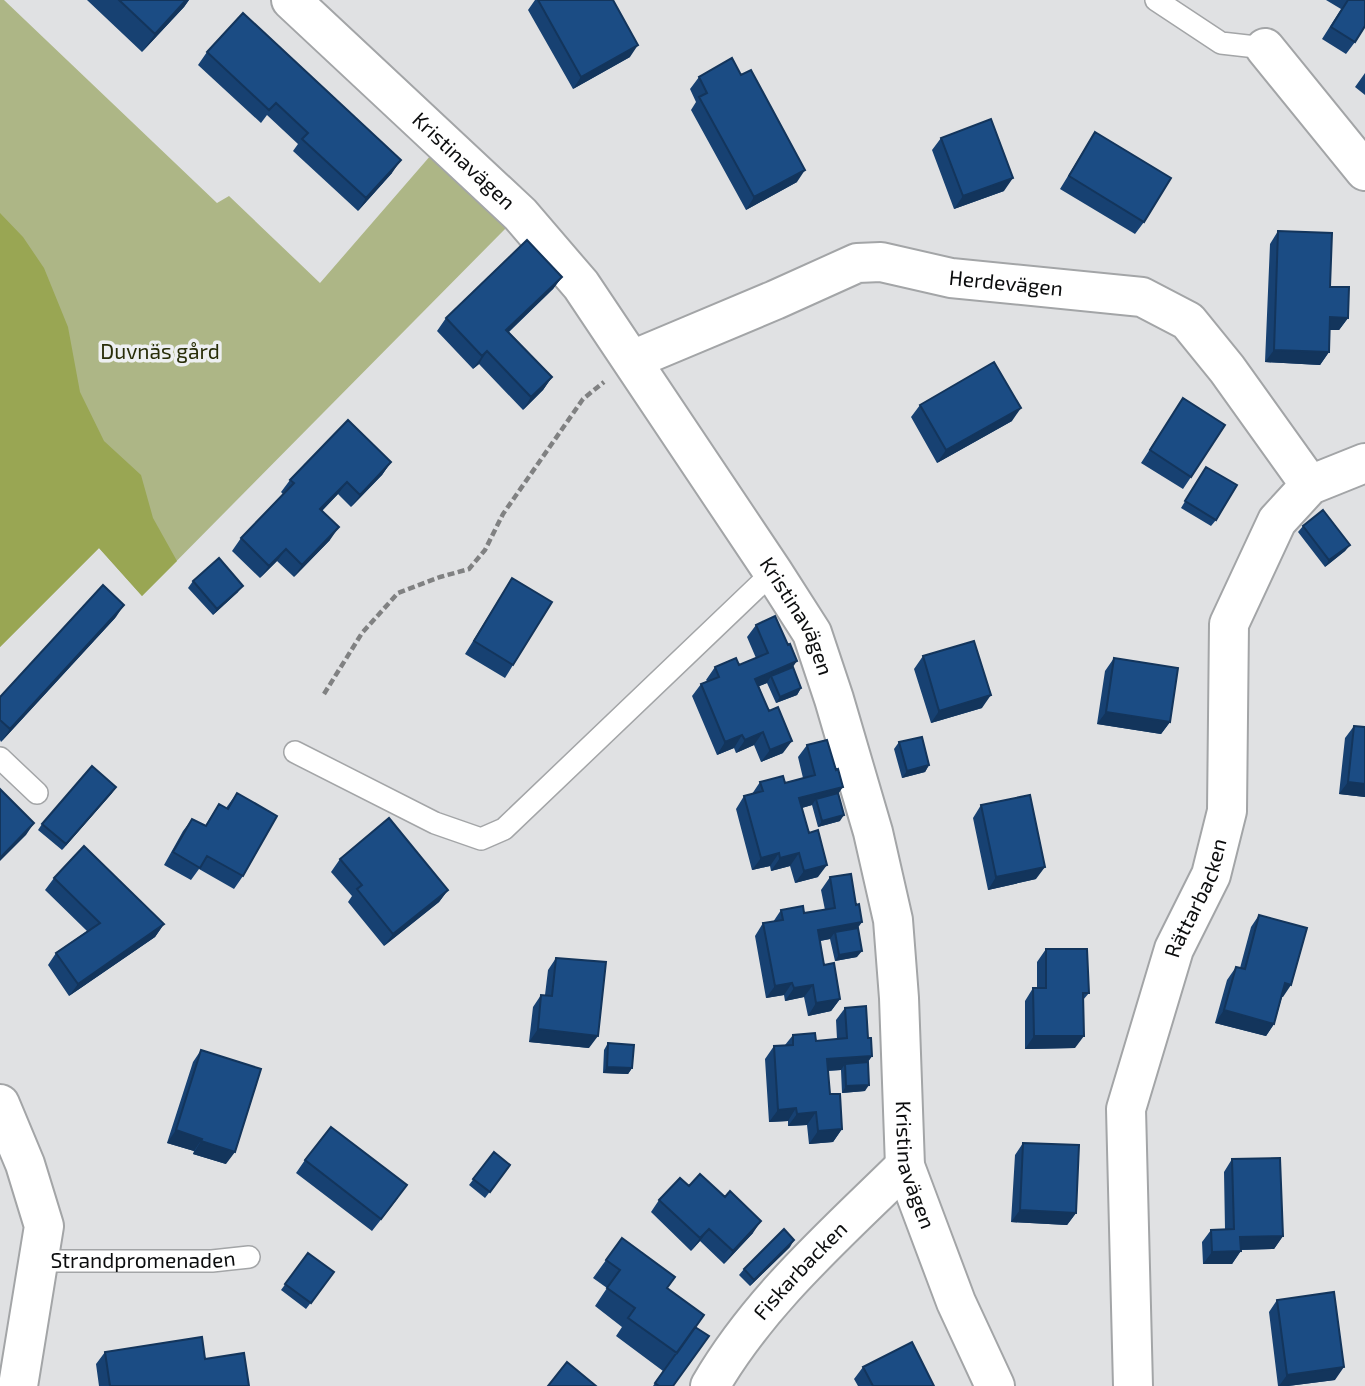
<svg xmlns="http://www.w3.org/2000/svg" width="1365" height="1386" font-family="'Exo 2',sans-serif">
  <rect width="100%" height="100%" fill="#e0e1e3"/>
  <!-- green -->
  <path fill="#adb686" d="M0,0H4L217,203L229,196L320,283L431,155L507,227L142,596L99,548L0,647Z"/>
  <!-- forest -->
  <path fill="#99a653" d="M0,213L23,237L44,268L68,327L80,392L104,441L141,475L153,518L177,561L142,596L99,548L0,647Z"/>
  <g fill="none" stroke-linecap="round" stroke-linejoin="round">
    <defs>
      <g id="lane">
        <path d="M1156,0L1221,43L1265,48"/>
        <path d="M295,752L435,823L481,839L504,829L773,572"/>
        <path d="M0,758L37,793"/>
        <path id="s1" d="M38,1261H212L249,1257"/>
      </g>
      <g id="street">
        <path id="s2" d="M291,0L520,214L581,285L773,572L812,633L834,699L873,832L893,920L899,998L905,1166L956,1302L995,1386"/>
        <path d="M1265,48L1365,171"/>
        <path id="s3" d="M632,360L775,300L857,263L881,262L951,278L1142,297L1188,321L1227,369L1310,485"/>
        <path d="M0,1104L25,1164L44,1226L18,1386"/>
        <path id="s4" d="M710,1386C760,1300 835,1235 905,1166"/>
        <path id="s5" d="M1133,1386L1126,1109L1174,949L1211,875L1227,811L1229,624L1277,521L1310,485L1365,463"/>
      </g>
    </defs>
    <!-- lane casing -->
    <use href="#lane" stroke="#a3a5a7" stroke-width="24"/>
    <!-- street casing -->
    <use href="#street" stroke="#a3a5a7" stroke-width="42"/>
    <!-- path -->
    <path stroke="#808182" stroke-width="4.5" stroke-dasharray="7 3.5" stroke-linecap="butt" d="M324,694L362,633L398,593L440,577L469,569L485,550L503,514L583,399L604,382"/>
    <!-- lane -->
    <use href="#lane" stroke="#fff" stroke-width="21"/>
    <!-- street -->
    <use href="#street" stroke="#fff" stroke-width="38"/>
  </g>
  <!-- wall -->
  <path fill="#174172" d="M87,0H189L184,7L142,52Z
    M535,0H613L630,57L573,89L528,10Z
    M1326,0H1365L1355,42L1346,54L1322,39L1341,9Z
    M207,52L392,173L358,211L293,151L298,144L283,130L267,115L261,123L198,65Z
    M1365,73V95L1355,87Z
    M699,77L797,182L746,210L691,110L696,102L690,89Z
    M1095,132L1144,222L1135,234L1060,189Z
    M941,138L1004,191L954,209L932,150Z
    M1278,231L1330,287L1348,318L1339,330H1330L1329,352L1320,365L1265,362L1270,244Z
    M562,277L553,289L509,332L552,377L543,390L523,410L479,364L473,369L437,331L446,318Z
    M1183,398L1191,477L1183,489L1141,463Z
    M920,405L1012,421L937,463L911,417Z
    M391,462L382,475L351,507L338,494L322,511L330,540L294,577L277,561L260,578L232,551L241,538L283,494L281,492L290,480Z
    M1202,473L1216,520L1211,526L1181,508Z
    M1303,526L1350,545L1345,551L1325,567L1298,532Z
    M512,578L513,665L505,678L465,654Z
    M193,581L238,592L213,615L188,588Z
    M116,617L1,742L0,740V697Z
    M756,625L793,667L801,688L797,695L776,703L767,683L759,686L783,753L761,762L754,745L736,753L734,748L717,755L692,696L701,684L707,681L706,680L715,667L739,665L756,658L747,637Z
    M923,656L982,708L931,723L914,669Z
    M1114,658L1170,722L1161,734L1097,724L1105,671Z
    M1354,726L1365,797L1339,794L1345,738Z
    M899,742L929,765L925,772L902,778L894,749Z
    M807,745L838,793L840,821L818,827L812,805L802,808L818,877L795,883L790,866L771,871L770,866L752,870L736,809L744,796L752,794L760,782L785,783L803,778L798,757Z
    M112,793L62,850L38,830L42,824Z
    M237,793L243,876L234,889L199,869L191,880L164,865L183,831L192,819L205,826L219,804L226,808Z
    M981,805L1036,879L988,890L973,818Z
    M340,859L448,890L439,902L384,946L348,902L352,896L331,872Z
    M830,877L858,928L857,957L835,961L830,939L820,941L824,965L840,999L831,1011L808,1016L804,997L785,1001L784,995L766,998L755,936L763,923L773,922L781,910L804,913L825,910L821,890Z
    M54,878L164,924L155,937L69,996L48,965L56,953L87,931L45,890Z
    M1259,915L1283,997H1282L1274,1024L1266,1036L1215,1023L1227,980L1236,967L1240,968L1251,927Z
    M1046,949L1089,993L1083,1000L1075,1048L1025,1049V1001L1033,988H1037V962Z
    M556,958L589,1048L529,1042L533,1007L541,995H545L548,970Z
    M845,1008L868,1038L872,1056L868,1062L865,1091L842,1093L841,1070L828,1071L830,1094L842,1129L833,1142L809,1144L807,1125L788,1126V1121L769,1122L765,1059L774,1046L785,1045L793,1035L816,1041L837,1039L836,1020Z
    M608,1043L632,1068L628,1074L603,1073L604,1050Z
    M201,1050L226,1164L193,1154L194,1151L167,1143L193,1062Z
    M1023,1143L1076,1213L1067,1225L1011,1222L1015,1155Z
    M494,1152L510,1165L485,1198L469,1185Z
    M1232,1159L1283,1236L1274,1249L1241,1250L1232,1264H1203L1202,1242L1211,1230L1225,1229L1224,1172Z
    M305,1160L398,1198L372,1231L296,1173Z
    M689,1186L753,1233L724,1264L700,1241L691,1251L651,1212L659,1200Z
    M622,1238L695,1327L673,1386H653L663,1371L616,1336L622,1327L595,1306L607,1288L593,1278Z
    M790,1247L750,1286L739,1275L744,1269Z
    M308,1253L334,1272L306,1309L281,1290Z
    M1277,1300L1335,1380L1288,1386H1278L1269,1312Z
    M105,1352L205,1359L249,1386H99L96,1364Z
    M863,1367L934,1386H858L854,1379Z"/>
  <!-- shaded-wall -->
  <path fill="#13355c" d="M186,0H189L184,7L142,52L155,34Z
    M638,45L630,57L573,89L581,77Z
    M401,160L392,173L358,211L366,198Z
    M805,170L797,182L746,210L754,197Z
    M1013,178L1004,191L954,209L963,196Z
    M562,277L553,289L498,342L506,330Z
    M1330,317L1348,318L1339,330H1322Z
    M1274,350L1329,352L1320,365L1265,362Z
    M487,351L479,364L473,369L482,356Z
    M552,377L543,390L523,410L531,397Z
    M1021,408L1012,421L937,463L946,450Z
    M391,462L382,475L351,507L360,495Z
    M347,482L338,494L311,522L320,509Z
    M339,527L330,540L294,577L302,565Z
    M1350,545L1345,551L1325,567L1329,560Z
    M286,549L277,561L260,578L269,566Z
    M243,586L238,592L213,615L217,609Z
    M124,605L116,617L1,742L10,729Z
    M797,661L788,674L771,676L767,683L747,691L755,679Z
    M801,688L797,695L776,703L780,697Z
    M991,695L982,708L931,723L939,711Z
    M1106,712L1170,722L1161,734L1097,724Z
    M763,732L754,745L736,753L745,740Z
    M742,735L734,748L717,755L725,742Z
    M792,741L783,753L761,762L770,750Z
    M929,765L925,772L902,778L907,771Z
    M1348,782L1365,784V797L1339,794Z
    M116,787L112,793L62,850L66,844Z
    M843,787L834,800L816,799L812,805L791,811L799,798Z
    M844,815L840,821L818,827L822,821Z
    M34,823L26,835L0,861V858Z
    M779,853L770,866L752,870L761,858Z
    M799,853L790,866L771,871L780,858Z
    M827,865L818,877L795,883L804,871Z
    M1045,867L1036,879L988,890L996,877Z
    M448,890L439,902L384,946L393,934Z
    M862,922L853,935L835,932L830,939L809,943L818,930Z
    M164,924L155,937L69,996L78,984Z
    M862,951L857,957L835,961L839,955Z
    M792,983L784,995L766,998L775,986Z
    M1285,983L1291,985L1283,997L1277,996Z
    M813,985L804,997L785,1001L794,988Z
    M840,999L831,1011L808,1016L816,1003Z
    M1224,1010L1274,1024L1266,1036L1215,1023Z
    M538,1029L598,1036L589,1048L529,1042Z
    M1034,1036H1084L1075,1048L1025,1049Z
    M872,1056L863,1068L845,1064L841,1070L818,1071L827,1059Z
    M607,1067L632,1068L628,1074L603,1073Z
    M869,1085L865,1091L842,1093L846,1086Z
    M796,1108L788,1121L769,1122L778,1110Z
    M816,1112L807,1125L788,1126L797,1114Z
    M842,1129L833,1142L809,1144L818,1131Z
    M176,1130L202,1139L194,1151L167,1143Z
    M201,1141L235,1152L226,1164L193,1154Z
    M1020,1210L1076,1213L1067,1225L1011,1222Z
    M761,1221L753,1233L724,1264L733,1251Z
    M709,1229L700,1241L691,1251L700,1238Z
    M1283,1236L1274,1249L1232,1250L1240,1237Z
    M794,1240L790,1247L750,1286L754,1280Z
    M1241,1251L1232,1264H1203L1212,1252Z
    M1344,1367L1335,1380L1288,1386H1279L1287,1375Z"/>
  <!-- building -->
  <path fill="#1b4c84" stroke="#13355c" stroke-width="2" d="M119,0H186L155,34Z
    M538,0H613L638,45L581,77Z
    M1348,0H1365V26L1355,42L1331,27Z
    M243,13L401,160L366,198L302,139L308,133L291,117L276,103L269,110L207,52Z
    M732,58L741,75L751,70L805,170L754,197L699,97L707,93L699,77Z
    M991,119L1013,178L963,196L941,138Z
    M1095,132L1171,178L1144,222L1069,176Z
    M1278,231L1332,233L1330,287H1349L1348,318L1330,317L1329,352L1274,350Z
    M527,240L562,277L506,330L552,377L531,397L487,351L482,356L446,318Z
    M994,362L1021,408L946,450L920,405Z
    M1183,398L1225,425L1191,477L1150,450Z
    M348,420L391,462L360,495L347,482L320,509L339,527L302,565L286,549L269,566L241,538L294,483L290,480Z
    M1206,467L1237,485L1216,520L1185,501Z
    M1323,510L1350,545L1329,560L1303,526Z
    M219,558L243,586L217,609L193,581Z
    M512,578L552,602L513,665L474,641Z
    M103,585L124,605L10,729L0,720V697Z
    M775,616L788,645L790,644L797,661L755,679L769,711L778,707L792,741L770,750L763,732L745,740L742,735L725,742L701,684L719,677L715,667L736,658L739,665L768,653L756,625Z
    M974,641L991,695L939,711L923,656Z
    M1114,658L1178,668L1170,722L1106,712Z
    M793,667L801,688L780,697L771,676Z
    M1354,726L1365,727V784L1348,782Z
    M922,737L929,765L907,771L899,742Z
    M827,740L836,770L838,769L843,787L799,798L809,833L818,830L827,865L804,871L799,853L780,858L779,853L761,858L744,796L763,791L760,782L783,776L785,783L815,775L807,745Z
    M92,766L116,787L66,844L42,824Z
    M0,789L34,823L0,858Z
    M237,793L277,816L243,876L207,856L200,868L173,852L192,819L206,826L219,804L228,809Z
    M838,793L844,815L822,821L816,799Z
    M1030,795L1045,867L996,877L981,805Z
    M389,818L448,890L393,934L357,889L362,885L340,859Z
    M84,846L164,924L78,984L56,953L100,923L54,878Z
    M851,874L856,905L859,904L862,922L818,930L824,965L834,963L840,999L816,1003L813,985L794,988L792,983L775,986L763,923L783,920L781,910L803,906L804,913L835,908L830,877Z
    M1259,915L1307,928L1291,985L1285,983L1274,1024L1224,1010L1236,967L1245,969Z
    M858,928L862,951L839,955L835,932Z
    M1046,949H1087L1089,993H1083L1084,1036H1034L1033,988H1046Z
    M556,958L606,962L598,1036L538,1029L541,995L552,996Z
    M866,1006L868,1038H871L872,1056L827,1059L830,1094H840L842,1129L818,1131L816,1112L797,1114L796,1108L778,1110L774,1046L793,1045V1035L815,1033L816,1041L847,1038L845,1008Z
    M608,1043L634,1045L632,1068L607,1067Z
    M201,1050L261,1069L235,1152L201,1141L202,1139L176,1130Z
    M868,1062L869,1085L846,1086L845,1064Z
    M331,1127L407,1185L381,1219L305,1160Z
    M1023,1143L1079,1145L1076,1213L1020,1210Z
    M494,1152L510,1165L490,1192L473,1179Z
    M1280,1158L1283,1236L1240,1237L1241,1251L1212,1252L1211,1230L1234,1229L1232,1159Z
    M700,1174L725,1197L730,1191L761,1221L733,1251L709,1229L700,1238L659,1200L680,1178L689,1186Z
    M784,1229L794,1240L754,1280L744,1269Z
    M622,1238L675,1277L667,1288L704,1315L677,1353L628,1318L635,1308L607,1288L620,1270L606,1260Z
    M308,1253L334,1272L311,1303L285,1284Z
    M1334,1292L1344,1367L1287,1375L1277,1300Z
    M695,1327L709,1336L673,1386H659L655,1383Z
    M202,1337L205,1359L244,1353L249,1386H110L105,1352Z
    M912,1342L934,1386H873L863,1367Z
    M567,1362L596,1386H548Z"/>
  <g text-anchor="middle" stroke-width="7" stroke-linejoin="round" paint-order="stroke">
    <!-- street labels -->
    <g font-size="21" fill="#0c0d0e" stroke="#edeff1">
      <text dy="7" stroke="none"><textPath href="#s2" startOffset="236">Kristinavägen</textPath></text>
      <text dy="7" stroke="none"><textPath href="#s3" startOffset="396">Herdevägen</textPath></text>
      <text dy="7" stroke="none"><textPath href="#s2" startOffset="803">Kristinavägen</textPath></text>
      <text dy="7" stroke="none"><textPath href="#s5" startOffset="500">Rättarbacken</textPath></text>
      <text dy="7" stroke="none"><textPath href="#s2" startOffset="1370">Kristinavägen</textPath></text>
      <text dy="7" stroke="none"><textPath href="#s1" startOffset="105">Strandpromenaden</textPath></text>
      <text dy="7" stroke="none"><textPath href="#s4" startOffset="147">Fiskarbacken</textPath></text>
    </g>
    <!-- park labels -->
    <g font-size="21" fill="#282d08" stroke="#edeff1">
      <text x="160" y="359">Duvnäs gård</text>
    </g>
  </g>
</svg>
